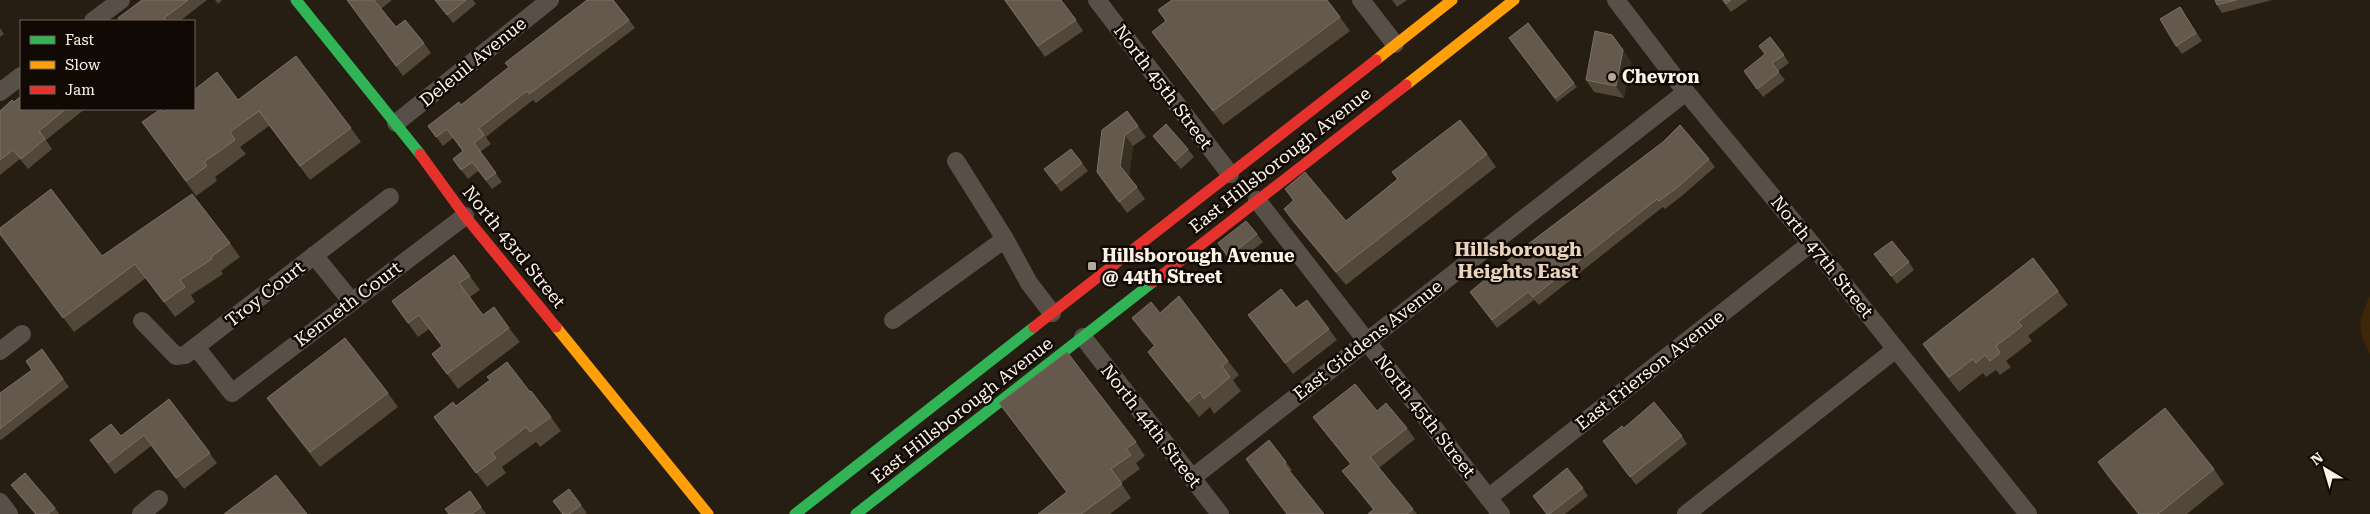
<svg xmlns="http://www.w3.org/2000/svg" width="2370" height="514" font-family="'Roboto Serif',serif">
  <rect width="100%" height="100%" fill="#261d13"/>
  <!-- green -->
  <path fill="#3e2709" d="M2370,296V354C2356,328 2358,323 2370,296Z"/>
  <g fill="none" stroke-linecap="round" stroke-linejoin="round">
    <!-- street -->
    <path stroke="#585048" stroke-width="18" d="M1097,0L1230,174
      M1361,0L1395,44
      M1616,0L1686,92L1811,243L2028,514
      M93,21L121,0
      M0,92L21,76
      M396,123L550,0
      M956,161L1005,239L1029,283L1052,313
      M1257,200L1501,514
      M314,255L351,301
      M893,320L1005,239
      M142,321L176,356L185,355L390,197
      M1083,337L1220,514
      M196,347L232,393L465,216
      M0,351L22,334
      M1192,478L1686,92
      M1488,498L1811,243
      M0,502L9,514
      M141,514L159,499
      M1686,514L1896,349"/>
    <!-- fast -->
    <path stroke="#30b455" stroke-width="11" d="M296,0L420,154
      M795,514L1034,327
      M856,514L1153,282"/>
    <!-- slow -->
    <path stroke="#ff9f0a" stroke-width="11" d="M1376,60L1452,0
      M1406,85L1514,0
      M556,327L708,514"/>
    <!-- jam -->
    <path stroke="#e5322d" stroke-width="11" d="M420,154L465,216L556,327
      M1153,282L1406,85
      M1034,327L1376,60"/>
  </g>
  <!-- wall -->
  <path fill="#524739" d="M142,0H207L180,21H119Z
    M215,0H222L218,4Z
    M347,0H392L381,9L396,27L424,43L431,53L403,76Z
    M435,0H473L476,4L453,23Z
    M1004,0L1076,20L1083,31L1045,57Z
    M1392,0H1407L1397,7Z
    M1722,0H1748L1731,12Z
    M2215,0H2272L2222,13L2217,5Z
    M2180,7L2202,41L2182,54L2176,46Z
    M1340,17L1350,31L1223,125L1163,47L1152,32L1166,21Z
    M629,20L635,28L536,103L533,100L486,137L491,144L480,152L502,182L492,189L478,171L468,179L453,159L463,151L453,138L443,146L428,126L461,105Z
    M1528,23L1577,87L1557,102L1509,38Z
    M0,28L4,34L0,37Z
    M1784,55L1789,63L1778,71L1785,80L1763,97L1744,71Z
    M1631,61L1624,98L1594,92L1586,80Z
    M238,100L351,128L361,142L310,180L269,126L240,147L246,154L215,177L217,181L196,196L142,122L164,112Z
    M21,109H85L46,140L52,149L28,169L20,159L0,175V111Z
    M1138,126L1146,137L1133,146L1129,176L1145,199L1127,213L1097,172L1102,130Z
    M1153,136L1188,149L1194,157L1181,169L1159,144Z
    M1487,154L1496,167L1346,285L1293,222L1284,209L1293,201L1285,189L1346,221L1397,179L1392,172Z
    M1709,159L1715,167L1683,195L1665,209L1663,207L1539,305L1534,300L1497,328L1470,292Z
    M1082,163L1088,171L1061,192L1044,169Z
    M0,234L102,256L230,243L240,257L221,271L223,274L191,295L195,302L175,317L146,278L74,332Z
    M1257,234L1263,242L1234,265L1218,243Z
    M1874,254L1909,262L1914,270L1897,284Z
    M470,276L480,290L470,297L483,315L509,328L520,342L458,389L432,354L442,346L429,329L418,337L392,301Z
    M2058,291L2068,305L2028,336L2032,341L2006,361L2011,367L2000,375L1996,370L1986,377L1983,373L1959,392L1933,359L1923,344Z
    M1296,308L1329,329L1337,340L1293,374L1248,315Z
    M1160,313L1228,361L1239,375L1233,380L1241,391L1214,414L1210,407L1199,417L1158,366L1148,352L1154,346L1143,333L1132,318Z
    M42,349L69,387L1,440L0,439V393L32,370Z
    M530,392L551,417L561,431L540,447L536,442L502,467L506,473L487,487L434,417L456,406Z
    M388,393L398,407L320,467L277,412L267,398Z
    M169,399L217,463L184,489L151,446L115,474L90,440L121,436Z
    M999,403L1136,442L1145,456L1136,463L1140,469L1121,483L1131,498L1110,514H1038L1066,492Z
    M1377,411L1407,428L1415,439L1379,468L1417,514H1368L1373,510L1351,482L1342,471L1350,464L1322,429L1313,417Z
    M1682,436L1687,444L1636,485L1603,441Z
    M1246,459L1286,462L1292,470L1290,471Z
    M2098,462L2214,469L2224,484L2187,514H2138L2108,477Z
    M11,485L55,508L59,514H35Z
    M1583,488L1588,496L1565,514H1546L1533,496Z
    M470,491L486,514H449Z
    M553,501L581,505L587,513L585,514H562Z"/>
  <!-- shaded-wall -->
  <path fill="#392e22" d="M1623,50L1631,61L1624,98L1616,86Z
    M1125,135L1133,146L1129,177L1120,166Z"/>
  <!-- building -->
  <path fill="#64594c" stroke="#7c7264" d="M142,0H188L164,18L167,21H119H120L118,18Z
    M347,0H374L396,27L405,20L424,43L396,66Z
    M435,0H466L447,15Z
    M587,0H613L629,20L529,94L527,91L479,128L484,135L474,143L496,173L486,180L472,162L461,170L453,159L463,151L447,129L436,137L428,126L459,102L461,105L509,67L505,63Z
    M1005,0H1061L1076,20L1038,46Z
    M1172,0H1327L1340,17L1213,111L1152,32L1166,21L1158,10Z
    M1723,0H1731L1726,4Z
    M2215,0H2236L2217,5Z
    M2180,7L2196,33L2176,46L2160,19Z
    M1528,23L1574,83L1555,98L1509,38Z
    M1595,31L1612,35L1623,50L1616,86L1586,80Z
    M1770,37L1784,55L1772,63L1779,72L1757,89L1744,71L1765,54L1759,46Z
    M296,56L351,128L300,166L259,111L230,132L235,140L204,162L207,166L186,181L142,122L161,109L164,112L169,109H194V90L217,72L238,100Z
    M21,96V109H66L39,131L45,139L21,159L13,150L0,160V111L12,100L14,102Z
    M1127,111L1138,126L1125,135L1120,166L1137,187L1119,202L1097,172L1102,130Z
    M1460,120L1487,154L1336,272L1284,209L1294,200L1285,189L1305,172L1346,221L1398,179L1392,172Z
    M1166,124L1188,149L1175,161L1153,136Z
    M1680,125L1709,159L1678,187L1659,201L1657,199L1533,297L1528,292L1492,320L1470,292L1523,248L1663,142Z
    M1071,149L1082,163L1056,184L1044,169Z
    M51,189L102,256L192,194L230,243L211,257L212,259L180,280L185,287L164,302L135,264L63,318L0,234V228Z
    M1246,221L1257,234L1228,257L1218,243Z
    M1892,241L1909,262L1891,276L1874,254Z
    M454,255L470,276L459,283L483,315L494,307L509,328L447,374L432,354L442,346L419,315L408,323L392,301Z
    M2033,258L2058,291L2018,322L2022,326L1996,346L2000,353L1990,361L1985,355L1976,363L1973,359L1949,377L1923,344Z
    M1281,289L1296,308L1307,300L1329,329L1285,363L1248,315Z
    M1179,296L1228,361L1222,366L1230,377L1204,399L1200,392L1188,402L1148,352L1155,345L1132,318L1151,302L1160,313Z
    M345,338L388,393L310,452L267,398Z
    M42,349L63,379L0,429V393L32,370L26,361Z
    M1067,352L1136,442L1126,449L1131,455L1111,469L1122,484L1081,514H1038L1067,492L999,403Z
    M507,362L530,392L531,391L551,417L530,432L526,427L492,453L496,458L476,473L434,417L453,402L456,406L490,380L487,377Z
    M1355,384L1377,411L1386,403L1407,428L1370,457L1413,509L1407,514H1368L1374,509L1342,471L1351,464L1313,417Z
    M169,399L210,453L176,478L144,435L108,463L90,440L111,424L121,436Z
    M1654,402L1682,436L1630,477L1603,441L1622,426L1624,428Z
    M2165,408L2214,469L2158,514H2139L2098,462Z
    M1269,440L1286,462L1284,464L1324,514H1287L1246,459Z
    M1567,468L1583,488L1549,514H1547L1533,496Z
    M25,473L55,508L48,514H36L11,485Z
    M276,475L307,514H224Z
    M569,489L581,505L569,514H563L553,501Z
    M470,491L481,507L472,514H449L445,509Z"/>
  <!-- markers -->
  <g fill="#b2a89d" stroke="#110904" stroke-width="2">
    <circle cx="1612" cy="77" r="5"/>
    <rect x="1087" y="261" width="10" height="10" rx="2.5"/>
  </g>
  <g text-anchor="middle" stroke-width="5" stroke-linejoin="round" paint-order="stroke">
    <!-- street labels -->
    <g font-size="18" fill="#fef3e7" stroke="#110904">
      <text transform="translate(473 62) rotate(-39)" y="6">Deleuil Avenue</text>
      <text transform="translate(1163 87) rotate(53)" y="6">North 45th Street</text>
      <text transform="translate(1280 160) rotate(-38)" y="6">East Hillsborough Avenue</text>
      <text transform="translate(514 247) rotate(51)" y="6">North 43rd Street</text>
      <text transform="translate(1822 257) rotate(51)" y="6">North 47th Street</text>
      <text transform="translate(265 294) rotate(-38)" y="6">Troy Court</text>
      <text transform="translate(348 304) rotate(-37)" y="6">Kenneth Court</text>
      <text transform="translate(1368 340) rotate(-38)" y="6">East Giddens Avenue</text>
      <text transform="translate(1650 370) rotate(-38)" y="6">East Frierson Avenue</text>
      <text transform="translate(962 410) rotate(-38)" y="6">East Hillsborough Avenue</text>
      <text transform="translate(1425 416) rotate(52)" y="6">North 45th Street</text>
      <text transform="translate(1151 426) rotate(52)" y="6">North 44th Street</text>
    </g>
    <!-- poi labels -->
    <g font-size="18" font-weight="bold" fill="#fef3e7" stroke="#110904" text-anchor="start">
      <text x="1622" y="83">Chevron</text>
      <text x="1102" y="262">Hillsborough Avenue<tspan x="1102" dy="21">@ 44th Street</tspan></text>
    </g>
    <!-- neighbourhood labels -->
    <g font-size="19" font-weight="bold" fill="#e9d3bd" stroke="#110904">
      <text x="1518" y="256">Hillsborough<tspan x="1518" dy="22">Heights East</tspan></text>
    </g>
  </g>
  <!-- legend -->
  <rect x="20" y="20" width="175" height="90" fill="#110904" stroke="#70675f"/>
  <rect x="30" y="36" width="25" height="8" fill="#30b455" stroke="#70675f"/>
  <text x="65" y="45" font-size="15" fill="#fef3e7">Fast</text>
  <rect x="30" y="61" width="25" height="8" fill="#ff9f0a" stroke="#70675f"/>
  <text x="65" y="70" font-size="15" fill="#fef3e7">Slow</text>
  <rect x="30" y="86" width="25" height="8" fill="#e5322d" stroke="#70675f"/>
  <text x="65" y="95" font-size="15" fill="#fef3e7">Jam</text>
  <!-- north arrow -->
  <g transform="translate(2325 469) rotate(322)" stroke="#110904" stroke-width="4" paint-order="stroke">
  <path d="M0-4L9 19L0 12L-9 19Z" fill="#fef3e7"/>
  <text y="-8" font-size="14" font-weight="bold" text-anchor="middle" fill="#fef3e7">N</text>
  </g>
</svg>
